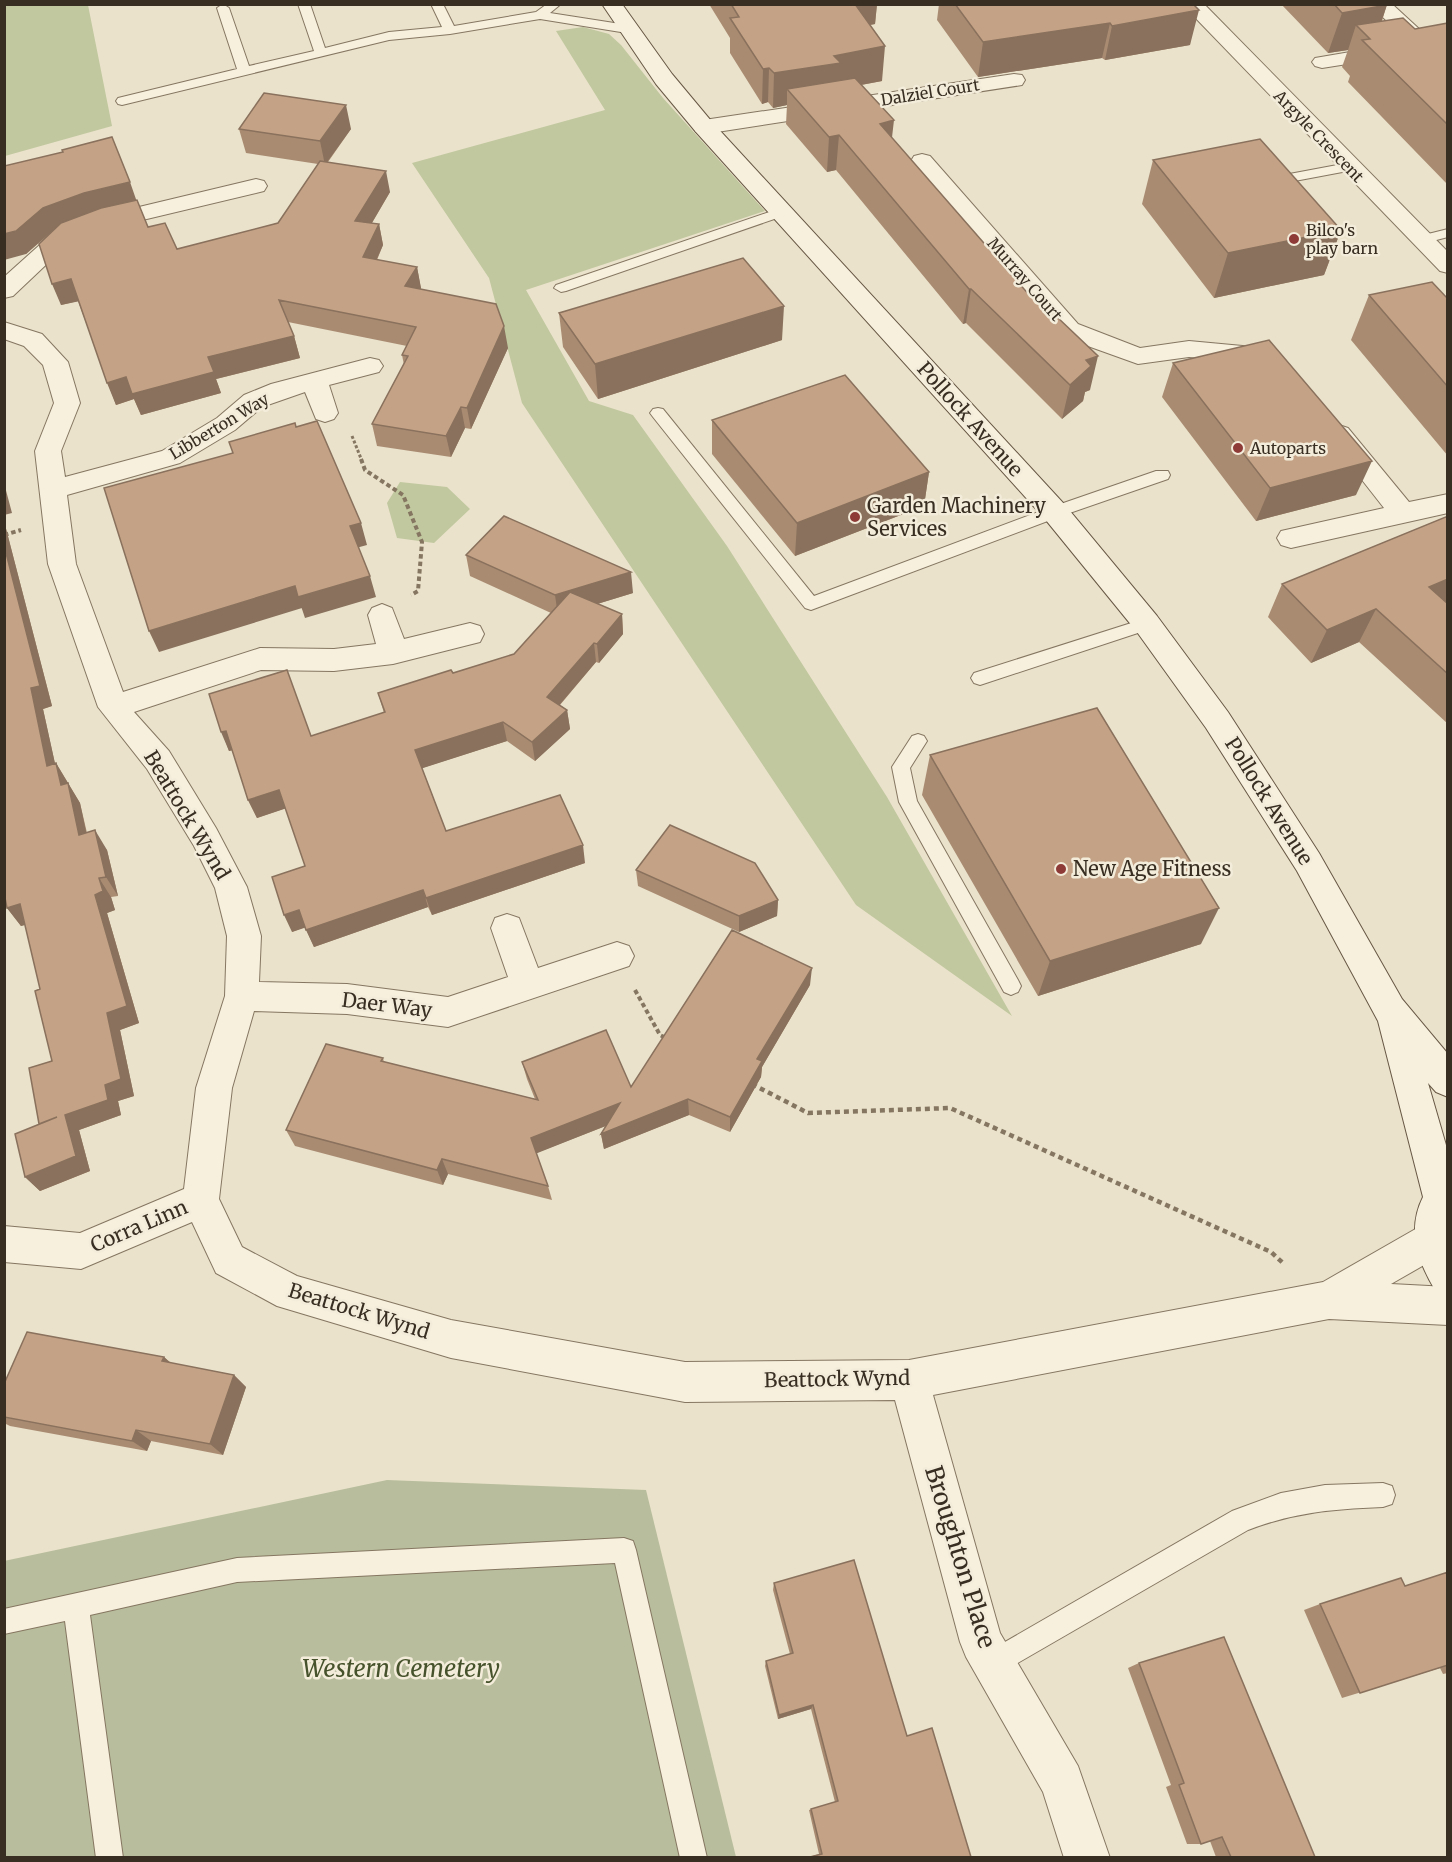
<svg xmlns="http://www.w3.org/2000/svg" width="1452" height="1862" font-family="Merriweather,serif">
  <rect width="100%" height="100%" fill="#eae2cb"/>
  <!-- green -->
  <path fill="#c1c89f" d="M5,4L88,5L112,126L5,156Z
    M583,27L609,34L621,45L663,98L765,211L526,290L589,401L633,415L727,546L887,797L1012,1016L856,905L522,403L489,278L412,163L605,110L556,31Z
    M400,482L447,487L470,509L434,543L397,538L387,503Z"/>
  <!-- cemetery -->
  <path fill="#b8be9d" d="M387,1480L646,1490L736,1857H5L4,1561Z"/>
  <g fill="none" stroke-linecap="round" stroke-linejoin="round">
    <defs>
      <path id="lane" d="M223,4L229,8L249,66L314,51L298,4H310L325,48L389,32L442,27L431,4H443L454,26L536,12L547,4H561L550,13L627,25L633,29L627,33L540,19L450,34L389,40L122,105L118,104L116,101L118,98L237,69L217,8Z
        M1348,163L1355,167L1353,170L1284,183L1277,179L1284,175Z
        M781,208L788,212L786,215L566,291L561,292L554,288L556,285Z
        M1448,229V237L1421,244L1414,240L1416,237Z
        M658,408L663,409L814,596L1049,508L1156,471H1168L1170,475L1168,479L1061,516L811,610L805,608L653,417L650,413L653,409Z
        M1147,618L1153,620L1155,624L1153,628L980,685L974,683L971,678L974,673Z
        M918,734L924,736L927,741L910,768L917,801L1018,980L1021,986L1018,992L1011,995L1004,992L899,802L892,767L912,736Z
        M1383,1483L1392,1486L1395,1495L1392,1504L1383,1507C1334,1509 1295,1512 1248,1530L1002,1672L993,1676L984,1672L980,1663L984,1654L1232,1511L1281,1493L1325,1485Z
        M624,1538L633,1541L636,1550L707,1858H680L615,1563L237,1582L90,1615L123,1858H96L65,1621L4,1634V1609L237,1558Z"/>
      <path id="street" d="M1182,4H1204L1448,252V273L1440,271Z
        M1369,4H1392L1430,39L1448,36V48L1322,68L1315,66L1312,62L1315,58L1409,42Z
        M1014,74L1022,75L1025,80L1022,85L704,134L696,132L693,127L696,122L704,120Z
        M922,154L930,156L1078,324L1140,348L1189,341L1264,348L1273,350L1277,356L1273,362L1264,364L1189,357L1138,364L1060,336L914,166L911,161L914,156Z
        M256,179L264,181L267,186L264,191L109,228L69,243L13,296L4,298V277L53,233L93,218Z
        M4,322L42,334L68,362L80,403L61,451L65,477L162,451L217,418L244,395L271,384L370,358L379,360L383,366L379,372L329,385L338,413L334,419L325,422L316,419L305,392L262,407L235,430L180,463L67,495L76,564L123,692L260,648L334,649L376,644L368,615L372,608L382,604L392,608L404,639L470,623L480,626L484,634L480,642L393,664L334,671L261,670L134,712L169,751L216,828L247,887L261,936L259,982L347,984L448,997L508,977L491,928L495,918L507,914L519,918L538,968L617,942L629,946L634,956L629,966L448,1027L347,1014L254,1011L232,1088L219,1199L242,1247L297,1276L451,1320L685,1362L909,1360L1323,1282L1419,1227L1432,1222L1445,1227L1448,1233L1445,1253L1391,1284L1448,1287V1325L1329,1319L933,1395L1000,1633L1078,1766L1110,1858H1064L1043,1792L966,1657L960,1642L895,1400L685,1402L451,1358L277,1306L216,1273L192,1222L81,1269L4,1262V1226L80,1233L184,1189L196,1088L225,996L227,936L215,888L194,846L147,769L98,707L48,564L35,451L54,403L43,365L24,346L4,339Z
        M1339,425L1348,428L1409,502L1448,494V513L1291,548L1281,545L1277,538L1281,531L1384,508L1326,434L1330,428Z"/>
      <path id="secondary" d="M602,4H622L672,74L712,122L1065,505L1157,616L1228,712L1319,853L1402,999L1448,1054V1097L1436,1092L1428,1083L1448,1152V1295L1435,1290C1417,1260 1407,1229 1423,1197L1378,1021L1297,871L1206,728L1137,632L1045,519L696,132L656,84Z"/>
    </defs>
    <!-- lane casing -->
    <use href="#lane" stroke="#857661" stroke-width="2"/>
    <!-- street casing -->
    <use href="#street" stroke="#857661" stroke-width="2"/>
    <!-- secondary casing -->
    <use href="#secondary" stroke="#675744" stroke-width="2"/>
    <!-- path-far2 -->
    <path stroke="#857661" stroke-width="3" stroke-dasharray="3 2" stroke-linecap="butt" d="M352,436L362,461"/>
    <!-- path-far1 -->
    <path stroke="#857661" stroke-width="4" stroke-dasharray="4.5 3" stroke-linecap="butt" d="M361,459L365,470L403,495L422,542L418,591L411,595
      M4,535L21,530
      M635,990L660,1035L666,1038"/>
    <!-- path -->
    <path stroke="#857661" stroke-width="4.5" stroke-dasharray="5 4" stroke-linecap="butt" d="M752,1084L808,1113L950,1108L1271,1252L1284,1264"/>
    <!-- lane -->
    <use href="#lane" fill="#f6f0dd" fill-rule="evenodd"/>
    <!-- street -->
    <use href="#street" fill="#f6f0dd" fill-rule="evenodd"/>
    <!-- secondary -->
    <use href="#secondary" fill="#f6f0dd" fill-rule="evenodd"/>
  </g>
  <!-- wall -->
  <path fill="#a98b72" d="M709,4H877L875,24L870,25L882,81L861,85L892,138L1090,390L1085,392L1083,401L1062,419L966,323L963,324L836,170L827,172L786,124L787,105L773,108L768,102L762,104L730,53V38Z
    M939,4H1193L1190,45L1105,60L1102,58L978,77L937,20Z
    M1281,4H1387L1382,21L1415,29L1448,23V185L1348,82L1350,76L1342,67L1348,50L1328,53Z
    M239,129H351L328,162L390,192L372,223L379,224L383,245L377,260L417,267L421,289L508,348L471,429L465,428L451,457L377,446L372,424L404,365L402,355L407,346L288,322L294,336L300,358L216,379L221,393L141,415L134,399L116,405L78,301L61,305L54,230L26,254L4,166L137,200L148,227L177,249L278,223L318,164L246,153Z
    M1153,160L1341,230L1324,275L1214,298L1142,204Z
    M1369,295L1448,299V456L1351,340Z
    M559,313L782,340L598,399L563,347Z
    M1173,363L1356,495L1256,521L1162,397Z
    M712,420L929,472L924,506L795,556L712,454Z
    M1448,516V724L1359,642L1311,663L1268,617L1282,584Z
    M4,521L52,706L43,709L55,764L56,763L80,803L87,833L107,850L118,896L111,897L115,910L107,913L139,1023L120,1030L134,1096L118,1101L121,1115L79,1130L90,1171L40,1191L25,1177L40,1124L52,1061L40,989L25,925L21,926L7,908Z
    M466,555L633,593L597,604L622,614L623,634L599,663L596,662L560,705L567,710L570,729L535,761L507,741L422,768L446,831L585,863L432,915L428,907L314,947L305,927L292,932L305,866L286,808L257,818L248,800L232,750L229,751L209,694L311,736L384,713L378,693L453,673L514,654L551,613L470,576Z
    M930,755L1201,944L1038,996L922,795Z
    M636,870L778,900L777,916L739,932L638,886Z
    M810,985L762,1067L761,1077L730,1132L689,1115L604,1149L601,1134L606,1126L536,1153L548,1186L552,1200L448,1174L443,1185L295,1146L286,1130L383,1058L384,1062L535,1099L527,1079L522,1062L631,1087Z
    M164,1357L171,1363L234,1375L246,1387L223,1455L151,1441L147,1451L10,1426L4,1423V1384Z
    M1448,1572V1673L1443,1674L1440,1668L1342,1698L1304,1610L1320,1604L1405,1586Z
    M774,1583L907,1736L971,1857H809L819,1854L809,1810L835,1802L811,1709L778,1719L765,1666L766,1661L790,1654L773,1590Z
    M1139,1663L1315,1857H1216L1210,1841L1201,1844H1187L1166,1787L1171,1785L1128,1668Z"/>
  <!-- shaded-wall -->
  <path fill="#89715d" d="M847,4H877L875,24L845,29Z
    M1387,5L1373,46L1370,39L1356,25L1348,50L1328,53L1342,13Z
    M1199,10L1190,45L1105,60L1112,26Z
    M1110,23L1102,58L978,77L983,42Z
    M885,46L882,81L839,89H787V105L773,108L774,73L834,56Z
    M769,68L768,102L762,104L763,69Z
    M346,105L351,129L325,165L320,141Z
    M894,120L890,155L880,124Z
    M839,135L836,170L827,172L829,137Z
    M386,171L390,192L360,243L355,221Z
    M130,182L138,205L92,216L52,231L26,254L4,260V234L43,208L84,193Z
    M379,224L383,245L368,279L363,257Z
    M1341,230L1324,275L1214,298L1228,253Z
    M417,267L421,288L409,308L405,286Z
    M71,279L80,301L61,305L52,284Z
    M969,289H971L966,323L963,324Z
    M784,306L782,340L598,399L595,364Z
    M504,326L508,348L471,429L467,408Z
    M294,336L300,358L216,379L221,393L141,415L134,399L116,405L107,383L126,377Z
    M1098,356L1090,390L1085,392L1083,401L1062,419L1070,385L1086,360Z
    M461,407L465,428L451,457L446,436Z
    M1372,461L1356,495L1256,521L1270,488Z
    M929,472L924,506L795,556L797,523Z
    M4,483L12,513L4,515Z
    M4,521L52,706L43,709L60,786L47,766L31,688L4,545Z
    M361,523L367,545L356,548L350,526Z
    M631,572L633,593L558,616L555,595Z
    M370,576L376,597L305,618L298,597Z
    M1448,579V604L1429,587Z
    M295,586L302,608L159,652L149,631Z
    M1376,609L1359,642L1311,663L1327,630Z
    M622,614L623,634L599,663L597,644Z
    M594,643L596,662L550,716L547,697Z
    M567,710L570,729L535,761L532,742Z
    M503,722L507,741L420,769L415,750Z
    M226,731L234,750L229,751L221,732Z
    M56,763L80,803L91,855L79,835L61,785Z
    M279,790L287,808L257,818L248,800Z
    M95,830L107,850L118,896L106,877Z
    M583,845L585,863L432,915L426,898Z
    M99,878L111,897L115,910L107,913L139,1023L120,1030L134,1096L118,1101L121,1115L79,1130L90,1171L40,1191L25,1177L65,1115L107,1013L95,895Z
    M423,890L428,907L314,947L306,930Z
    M778,900L777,916L739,932V916Z
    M20,904L34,922L21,926L7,908Z
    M1219,908L1201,944L1038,996L1050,961Z
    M299,910L307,927L292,932L284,915Z
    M812,968L810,985L762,1067L761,1077L730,1132V1117L757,1059Z
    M688,1099L689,1115L604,1149L601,1134Z
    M620,1103L623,1119L535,1154L531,1138Z
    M442,1159L448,1174L443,1185L437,1170Z
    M164,1357L177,1369L162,1361Z
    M234,1375L246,1387L223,1455L210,1444Z
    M136,1430L151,1441L147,1451L132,1441Z
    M813,1705L811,1709L778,1719L779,1715Z"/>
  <!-- building -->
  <path fill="#c4a285" stroke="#89715d" stroke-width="1.5" d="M731,4H855L885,46L834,56L841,63L774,73L769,68L763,69L730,18L739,17Z
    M955,4H1193L1199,10L1112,26L1110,23L983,42Z
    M1334,4H1387V5L1342,13Z
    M1403,18L1415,29L1448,23V125L1362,40L1370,39L1356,25Z
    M855,78L894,120L880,124L1031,297L1035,296L1098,356L1086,360L1091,366L1070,385L971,289H969L839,135L829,137L787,89Z
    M264,93L346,105L320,141L239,129Z
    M112,137L130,182L84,193L43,208L16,231L4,234V166L63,152L62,150Z
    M1260,139L1341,230L1228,253L1153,160Z
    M320,161L386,171L355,221L379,224L363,257L417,267L405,286L496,304L504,326L467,408L461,407L446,436L372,424L408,356L402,355L416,327L279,300L294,336L208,357L214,372L132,394L126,377L107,383L71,279L52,284L39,244L61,223L101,208L137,200L148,227L165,223L177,249L278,223Z
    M743,258L784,306L595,364L559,313Z
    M1432,282L1448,299V387L1369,295Z
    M1269,340L1372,461L1270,488L1173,363Z
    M845,375L929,472L797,523L712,420Z
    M317,421L361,523L350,526L370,576L298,597L295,586L149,631L104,488L233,453L229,442L295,423L296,427Z
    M504,516L631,572L555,595L466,555Z
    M1448,516V579L1429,587L1448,604V674L1376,609L1327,630L1282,584Z
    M4,545L40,686L31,688L47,766L56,763L61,785L68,783L79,835L95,830L106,877L99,878L103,891L95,895L127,1006L107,1013L121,1079L105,1085L108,1100L65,1115L76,1156L25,1177L15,1134L57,1117L39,1124L29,1068L52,1061L35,991L40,989L20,904L7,908L4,893Z
    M570,592L622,614L597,644L594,643L547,697L567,710L532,742L503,722L415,750L446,831L560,795L583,845L426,898L423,890L306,930L299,910L284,915L272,877L305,866L279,790L248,800L226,731L221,732L209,694L287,670L311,736L385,712L378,693L451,670L453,673L514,654Z
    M1097,708L1219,908L1050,961L930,755Z
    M670,825L755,863L778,900L739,916L636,870Z
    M732,930L812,968L757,1059L762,1061L730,1117L688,1099L601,1134L620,1103L531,1138L548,1186L442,1159L437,1170L286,1130L326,1044L383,1058L381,1061L538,1100L522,1062L606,1030L631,1087Z
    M27,1332L164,1357L162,1361L234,1375L210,1444L136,1430L132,1441L4,1417V1384Z
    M854,1560L907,1736L932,1728L971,1857H810L822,1854L811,1809L838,1801L813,1705L779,1715L766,1661L793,1653L774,1583Z
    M1448,1572V1665L1360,1693L1320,1604L1401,1578L1405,1586Z
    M1224,1637L1315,1857H1231L1222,1837L1201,1844L1179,1785L1184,1783L1139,1663Z"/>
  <!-- markers -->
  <g fill="#8e3a37" stroke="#f3ecda" stroke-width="2">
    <circle cx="1294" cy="239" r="6"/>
    <circle cx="1238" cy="448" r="6"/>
    <circle cx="855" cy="517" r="6"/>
    <circle cx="1061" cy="869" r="6"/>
  </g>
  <g text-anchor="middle" stroke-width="5" stroke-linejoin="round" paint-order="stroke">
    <!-- far-street labels -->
    <g font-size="16" fill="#382e22" stroke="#f3ecda">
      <text transform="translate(930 92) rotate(-9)" y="6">Dalziel Court</text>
      <text transform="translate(1319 136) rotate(46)" y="6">Argyle Crescent</text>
      <text transform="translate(1025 279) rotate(49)" y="6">Murray Court</text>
      <text transform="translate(219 426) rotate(-31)" y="6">Libberton Way</text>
    </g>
    <!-- far-poi labels -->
    <g font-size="16" fill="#382e22" stroke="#f3ecda" text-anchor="start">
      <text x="1306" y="236">Bilco's<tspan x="1306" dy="18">play barn</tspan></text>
      <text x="1250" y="454">Autoparts</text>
    </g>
    <!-- street labels -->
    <g font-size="20" fill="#382e22" stroke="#f3ecda">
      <text transform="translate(970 419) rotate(48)" y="7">Pollock Avenue</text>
      <text transform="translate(1269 801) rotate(58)" y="7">Pollock Avenue</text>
      <text transform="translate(187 815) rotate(59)" y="7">Beattock Wynd</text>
      <text transform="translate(387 1005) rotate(7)" y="7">Daer Way</text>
      <text transform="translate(139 1226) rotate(-23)" y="7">Corra Linn</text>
      <text transform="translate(359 1311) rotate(17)" y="7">Beattock Wynd</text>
      <text transform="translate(837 1379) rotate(-1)" y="7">Beattock Wynd</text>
    </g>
    <!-- poi labels -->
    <g font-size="20" fill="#382e22" stroke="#f3ecda" text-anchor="start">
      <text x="867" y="513">Garden Machinery<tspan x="867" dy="23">Services</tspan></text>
      <text x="1073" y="876">New Age Fitness</text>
    </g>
    <!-- near-street labels -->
    <g font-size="24" fill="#382e22" stroke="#f3ecda">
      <text transform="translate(960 1557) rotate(73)" y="8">Broughton Place</text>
    </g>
    <!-- near-park labels -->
    <g font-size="24" font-style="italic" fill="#46522b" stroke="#f3ecda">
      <text x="401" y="1677">Western Cemetery</text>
    </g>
  </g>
  <!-- border -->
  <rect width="1452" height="1862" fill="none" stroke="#382e22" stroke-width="12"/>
</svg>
